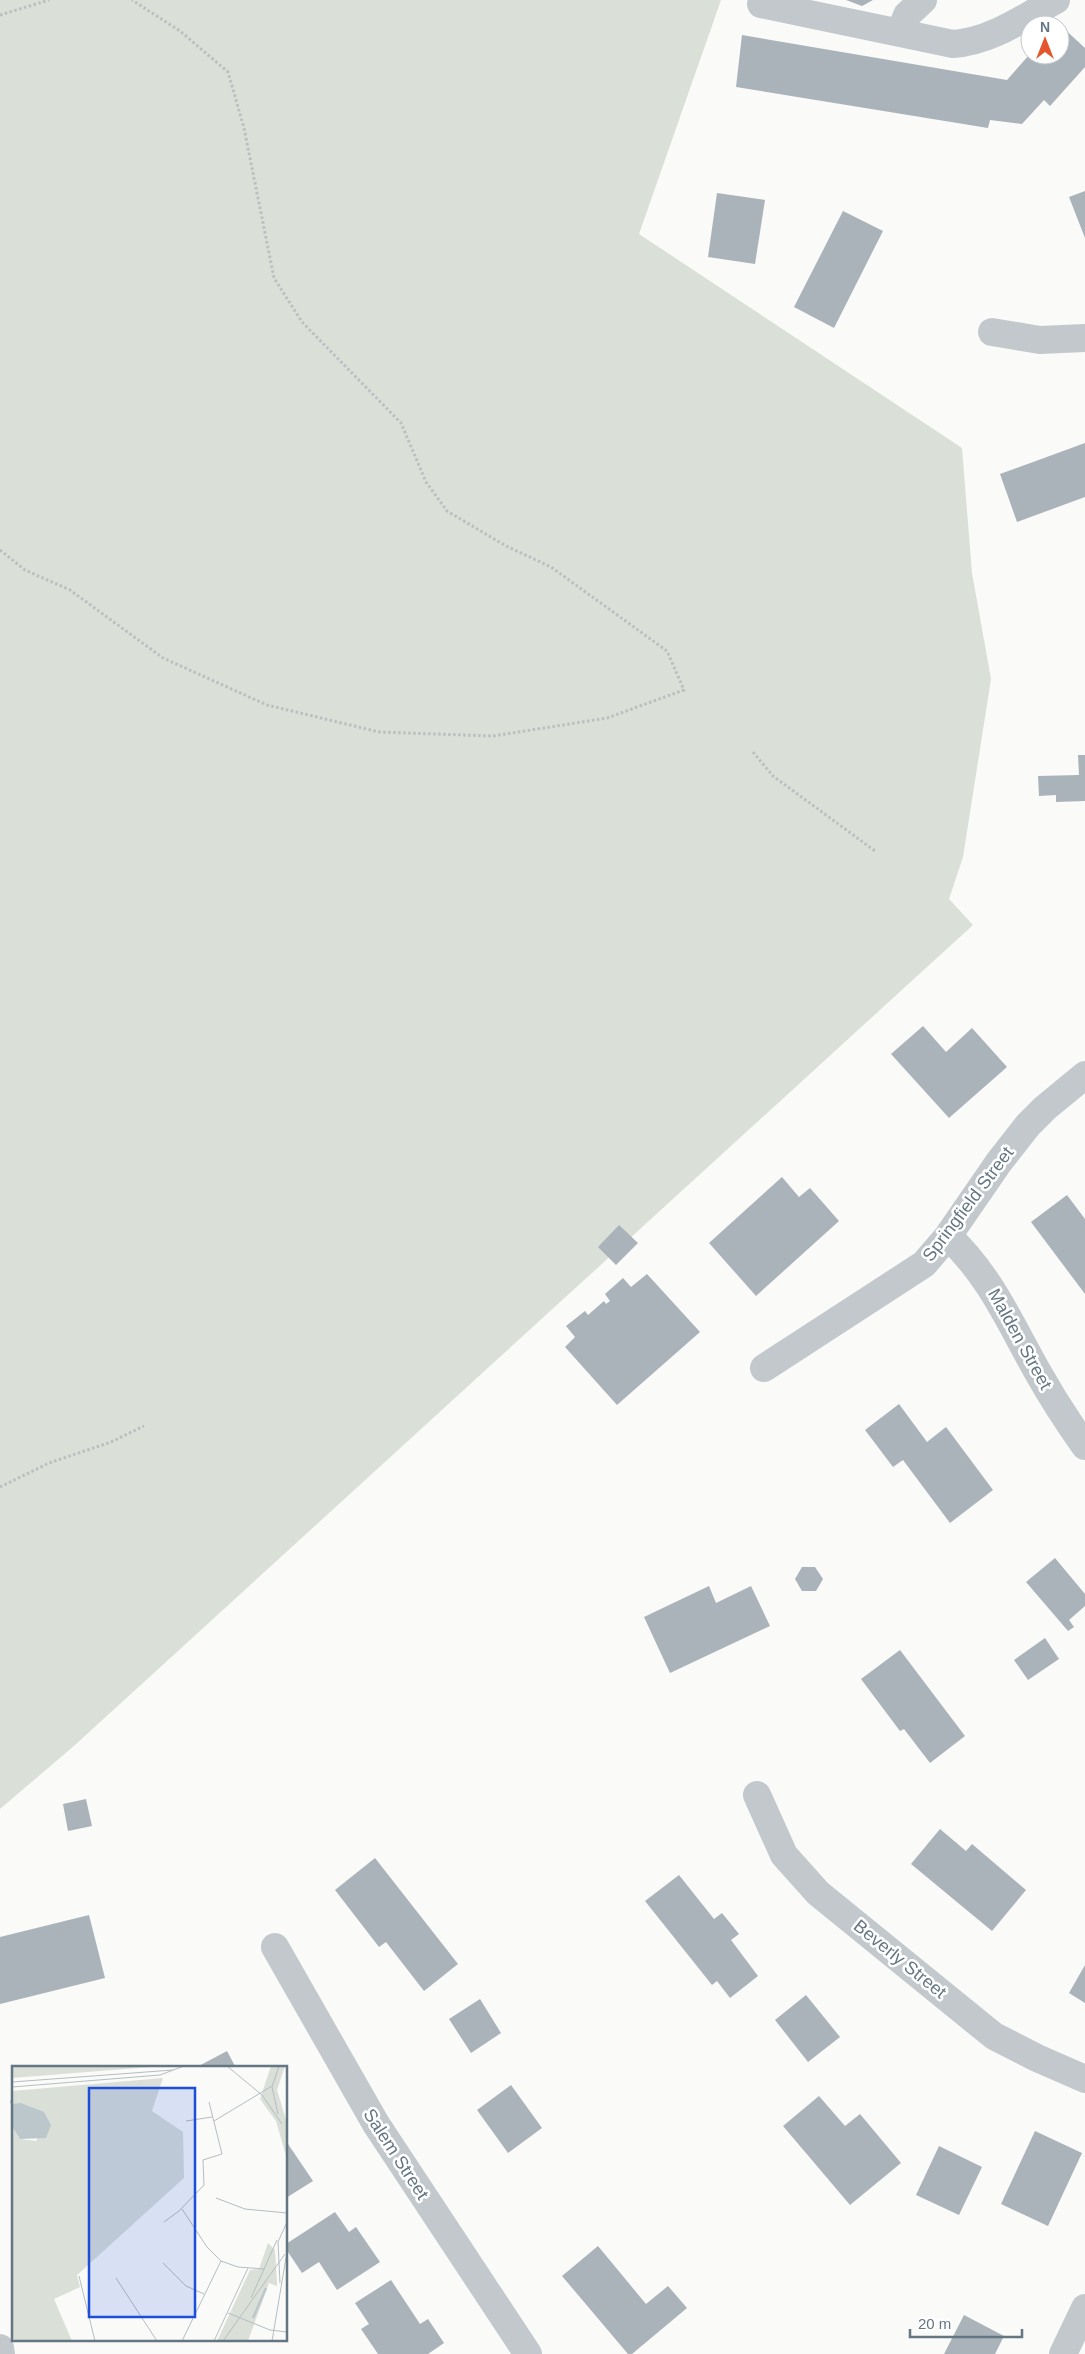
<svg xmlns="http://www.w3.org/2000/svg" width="1085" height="2354" font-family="Helvetica,sans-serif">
  <rect width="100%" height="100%" fill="#fafaf8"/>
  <!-- green -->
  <path fill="#dadfd7" d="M0,0H721L639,234L962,448L972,573L991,679L963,857L949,899L973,925L75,1745L0,1809Z"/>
  <!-- building -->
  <path fill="#aab3b9" d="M846,0H873L862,6Z
    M1060,25L1085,48V67L1050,106L1044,100L1022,124L990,120L988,128L736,87L742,35L1007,80L1029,55H1060Z
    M1085,191V238L1069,197Z
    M717,193L765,200L755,264L708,257Z
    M843,211L883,231L834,328L794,307Z
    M1085,443V497L1017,522L1000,474Z
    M1078,755H1085V801L1056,802V795L1039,796L1038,776L1079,775Z
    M923,1026L946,1052L972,1028L1007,1067L949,1118L891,1054Z
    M782,1177L799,1197L810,1188L839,1221L756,1296L709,1243Z
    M1067,1195L1085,1219V1294L1031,1222Z
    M619,1225L638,1243L616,1265L598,1247Z
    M647,1274L700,1332L617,1405L565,1347L575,1337L566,1326L585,1311L588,1315L604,1301L606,1304L610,1301L605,1294L623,1278L631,1287Z
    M899,1404L927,1442L946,1427L993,1490L950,1523L903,1460L893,1467L865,1430Z
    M1055,1558L1085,1594V1606L1069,1620L1074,1627L1068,1631L1026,1582Z
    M802,1567H815L823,1579L816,1591H802L795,1579Z
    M709,1586L716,1603L751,1586L770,1626L670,1673L644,1617Z
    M1045,1638L1059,1659L1028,1680L1014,1660Z
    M900,1650L965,1736L930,1763L904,1729L900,1731L861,1679Z
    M86,1799L92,1826L68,1831L63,1804Z
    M940,1829L966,1851L972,1844L1026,1890L992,1931L911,1864Z
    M375,1858L458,1964L424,1991L386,1942L379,1947L335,1890Z
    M679,1875L714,1919L722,1913L739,1934L731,1940L758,1976L730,1998L717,1981L712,1985L645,1901Z
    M89,1915L105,1978L0,2004V1937Z
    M1085,1965V2003L1069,1993Z
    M806,1995L840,2037L808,2062L775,2020Z
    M480,1999L501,2033L471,2053L449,2019Z
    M227,2051L236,2068H195Z
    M511,2085L542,2128L508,2153L477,2110Z
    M819,2096L845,2126L860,2114L901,2163L850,2205L783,2126Z
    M14,2099V2112H13L10,2101Z
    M1035,2131L1082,2153L1048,2226L1001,2204Z
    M286,2141L313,2181L286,2198Z
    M939,2146L982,2167L959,2215L916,2195Z
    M335,2212L349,2232L356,2227L380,2262L337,2290L319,2262L302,2273L286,2249V2244Z
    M598,2246L646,2304L668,2286L687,2308L632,2354H628L562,2276Z
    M391,2280L420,2324L428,2319L444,2343L428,2354H378L361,2329L369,2324L355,2303Z
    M964,2315L1004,2336L995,2354H944Z"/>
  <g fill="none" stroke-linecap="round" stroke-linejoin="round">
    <!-- path -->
    <path stroke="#bbbfc2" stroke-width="3" stroke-dasharray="2.5 2.5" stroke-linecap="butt" d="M0,15L49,0
      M0,550L25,570L70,590L163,658L267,705L379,732L493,736L607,718L684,690L667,651L551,567L506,546L447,511L426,482L401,423L302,322L274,278L244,128L228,72L180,31L132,0
      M753,752L773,776L875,851
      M0,1487L49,1463L111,1442L144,1426"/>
    <!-- minor -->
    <path stroke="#c3c8cc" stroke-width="28" d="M761,4L953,44C992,41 1023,18 1056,0
      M900,33L907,15L923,0
      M992,332L1040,340L1085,338
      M948,1236C990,1276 1008,1319 1036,1369C1051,1396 1067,1421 1085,1446
      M764,1368L924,1264L948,1236L999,1162L1028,1125L1045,1108L1085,1075
      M757,1795L784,1855L818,1893L994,2036L1037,2058L1085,2079
      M275,1947L376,2124L528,2354
      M0,2348L1,2354
      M1063,2354L1085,2308"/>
  </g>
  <g text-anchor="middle" stroke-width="5" stroke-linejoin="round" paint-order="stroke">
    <!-- street labels -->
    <g font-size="18" fill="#657683" stroke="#fff">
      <text transform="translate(968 1204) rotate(-53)" y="6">Springfield Street</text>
      <text transform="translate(1020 1339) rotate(61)" y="6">Malden Street</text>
      <text transform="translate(900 1959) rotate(39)" y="6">Beverly Street</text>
      <text transform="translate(396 2154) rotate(57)" y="6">Salem Street</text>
    </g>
  </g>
  <!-- overview -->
  <g transform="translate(12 2066)">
    <rect width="275" height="275" fill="#fafaf8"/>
    <path d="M0,0H151L0,12ZM259,0H273L265,24L275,57V93L264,55L248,33ZM151,12L140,45L171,66L172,112L65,209L68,221L42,233L60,275H0V59L8,73L25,75L22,43L15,39L0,38V25ZM256,177L263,184L265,217V220L257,217L236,275H205L238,204L247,203Z" fill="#dadfd7"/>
    <path d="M9,37L32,46L39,59L34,72L8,73L0,60V38Z" fill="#bbc7cb"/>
    <path fill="none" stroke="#bbc7cb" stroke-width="2.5" d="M241,252L254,222"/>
    <path fill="none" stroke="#b5bdc2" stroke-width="1" d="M215,0L250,29L270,58M0,16L161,4M0,21L148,9L172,0M266,48L260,21L267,0M174,55L200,51M202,55L260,20M204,132L233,143L275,147M170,143L195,181L209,195L226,201L252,203M152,156L167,145L192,119L191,94L210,88L197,36M151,197L174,220L192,228M67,210L83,275M104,212L145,275M268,217L266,176L275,156M239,232L265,174M216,247L258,264L275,266M170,275L209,195M202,275L236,202M211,275L273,188M260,275L275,186"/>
    <path fill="#1d4ed8" fill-opacity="0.15" stroke="#1d4ed8" stroke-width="2.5" d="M77,22H183V251H77Z"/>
    <rect width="275" height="275" fill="none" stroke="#657683" stroke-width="2.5"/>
  </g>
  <!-- north arrow -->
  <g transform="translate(1045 40)"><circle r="24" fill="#ffffff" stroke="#c1c8cd"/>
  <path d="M0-4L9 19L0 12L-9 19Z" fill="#e4572e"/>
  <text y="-8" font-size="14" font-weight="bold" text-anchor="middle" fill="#657683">N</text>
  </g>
  <!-- scale -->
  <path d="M910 2329v8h112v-8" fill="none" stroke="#657683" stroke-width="2.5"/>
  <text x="918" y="2329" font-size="15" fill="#657683" stroke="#ffffff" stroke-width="4" paint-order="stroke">20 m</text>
</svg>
